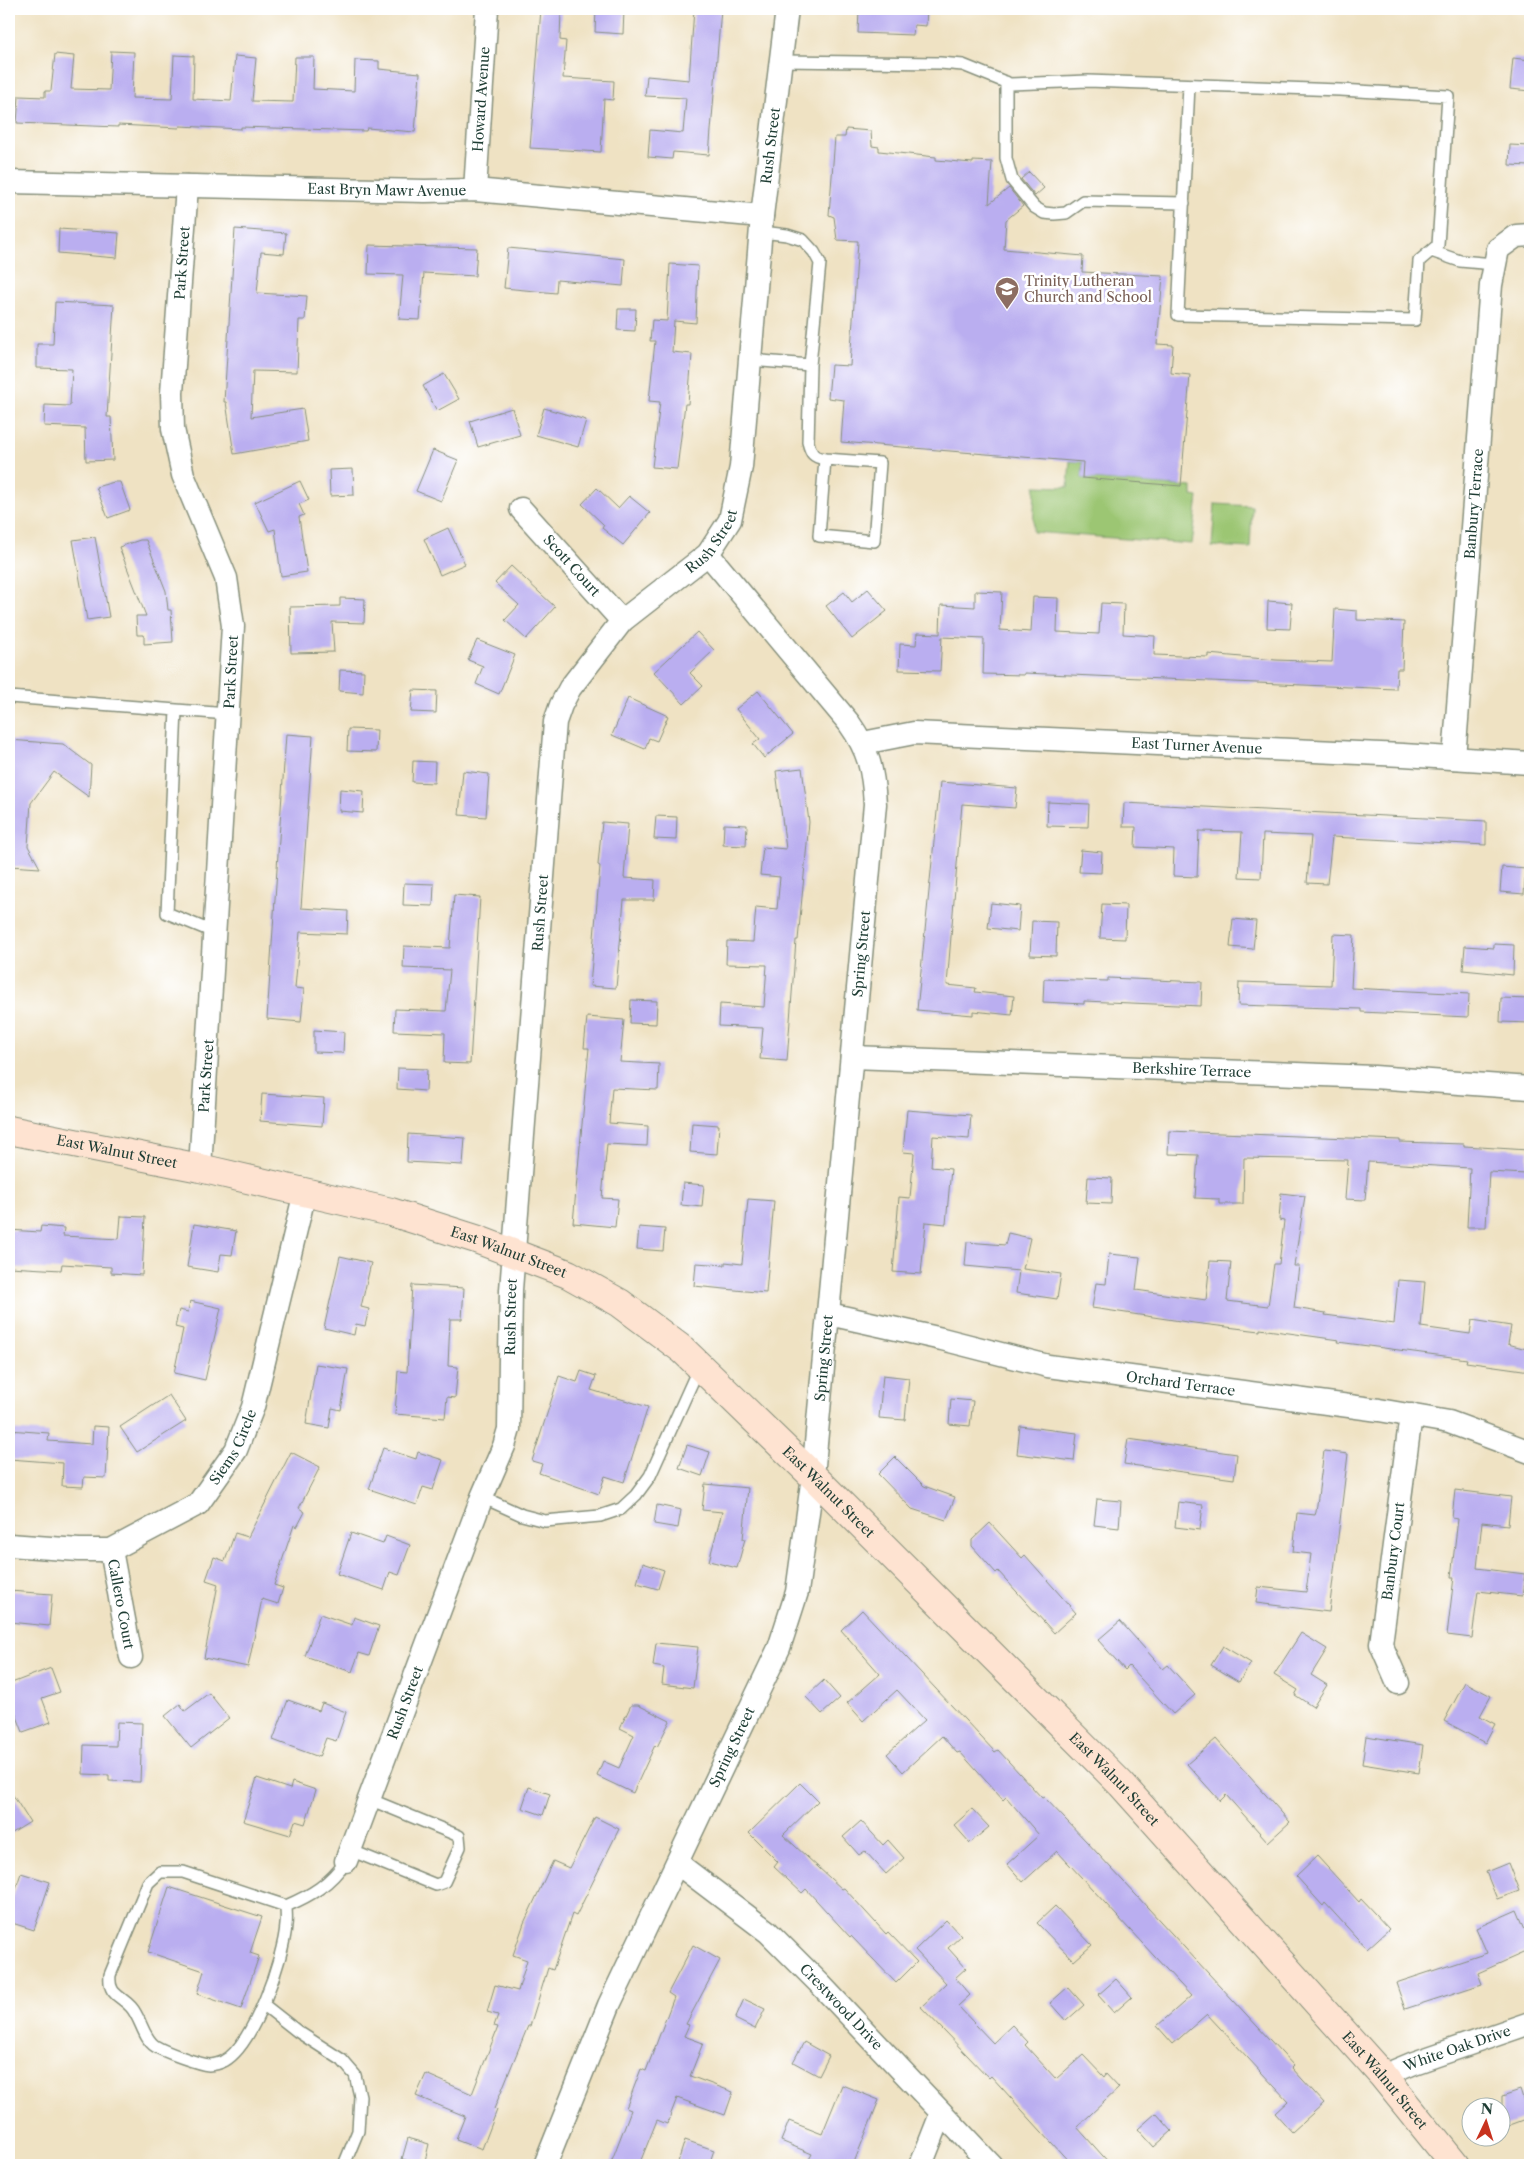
<svg xmlns="http://www.w3.org/2000/svg" width="1539" height="2174" font-family="'Libre Caslon Text',serif">
  <rect width="100%" height="100%" fill="#fff"/>
  <filter id="ink" filterUnits="userSpaceOnUse"><feTurbulence type="fractalNoise" baseFrequency=".02" numOctaves="2"/><feDisplacementMap in="SourceGraphic" scale="10" xChannelSelector="R" yChannelSelector="G"/><feConvolveMatrix kernelMatrix="1 2 1 2 8 2 1 2 1" color-interpolation-filters="sRGB"/></filter>
  <filter id="wash" filterUnits="userSpaceOnUse"><feTurbulence type="fractalNoise" baseFrequency=".0096" numOctaves="4" result="noise"/><feDisplacementMap in="SourceGraphic" scale="20" xChannelSelector="R" yChannelSelector="G"/><feGaussianBlur stdDeviation="1.12" result="paint"/><feColorMatrix in="noise" values="0 0 0 0 0 0 0 0 0 0 0 0 0 0 0 0 0 1.4 0 .05"/><feComposite in="paint" operator="in"/></filter>
  <g filter="url(#wash)">
    <rect width="100%" height="100%" fill="#efe2c3"/>
    <!-- green -->
    <path fill="#9cc673" stroke="#5e8254" d="M1070,461L1083,462L1082,478L1192,487V496L1198,497L1192,544L1033,532L1035,486L1068,487Z
      M1215,504L1252,506L1250,548L1212,546Z"/>
    <g id="blocks">
      <!-- building -->
      <path fill="#baaef0" d="M541,9H561L560,40L566,41L563,78L614,81L613,100L604,99L601,152L530,148Z
        M596,9L624,10L623,34L595,32Z
        M694,9H721L709,155L673,152L672,159L648,157L650,130L683,133L686,98L645,96L647,76L689,80Z
        M859,9H927L926,26L914,25L913,35L858,33Z
        M111,51L134,52L132,98L172,99L174,55L194,56L193,99L231,101L235,56L256,58L252,101L293,102L295,57H314L313,89L354,91L355,60L379,61V69L420,73L415,132L367,128L366,131L241,127V129L180,126L179,128L118,125V127L17,123L19,96L45,97V91H51L55,54L74,56L71,89L109,90Z
        M1513,58L1530,60V91L1510,89Z
        M846,129L871,131L872,146L879,147V151L936,157V160L973,163V161L992,162L989,204L1009,188L1023,206L1006,220L1004,249L1083,256L1082,272L1163,276L1157,344L1173,345L1171,373L1190,375L1181,486L1082,478L1083,462L841,442L844,400L828,398L831,365L850,366L858,241L837,240L834,217L829,215L835,137H845Z
        M1510,145L1530,146V166L1509,165Z
        M1029,172L1044,188L1035,196L1021,179Z
        M59,229L119,233L117,258L58,253Z
        M235,229L286,233L284,254L261,252L257,293L307,296L305,320H299L297,372L253,371L251,417L303,409L308,441L234,454L226,402H224Z
        M369,245L477,248L475,276L424,273L420,320L399,319L403,275L368,274Z
        M508,248L625,259L623,286L557,280L556,293L504,288Z
        M670,264L698,266L696,323L674,321L672,352L692,354L688,404H685L677,469L652,467L660,402L649,401L655,341H650L652,320L667,321Z
        M55,302L114,305L107,417H111L113,460L86,461L85,428L44,426L45,405L70,406L72,369L37,368V344H53Z
        M618,309H636L635,331L617,330Z
        M444,374L459,399L437,411L423,386Z
        M512,408L520,435L478,447L470,421Z
        M544,408L586,420L578,447L536,435Z
        M433,450L458,460L441,501L416,491Z
        M353,469L354,495L330,496L329,470Z
        M300,481L309,500L299,504L304,515L299,517L307,572L281,576L275,529L269,531L255,502Z
        M114,482H120L130,510L108,518L96,487Z
        M597,488L618,508L629,496L650,513L623,545L602,528L604,525L582,504Z
        M448,528L465,564L440,575L424,539Z
        M95,537L109,617L87,620L73,540Z
        M140,540H146L166,591L168,610H171L173,642L144,644V635H137L136,616H146L119,547Z
        M511,566L555,607L526,639L505,620L519,605L495,583Z
        M868,589L887,611L852,639L826,606L844,592L852,602Z
        M975,591L1002,592L1000,630L1031,632L1033,597L1058,598L1057,632L1099,634L1101,603L1124,604L1123,634L1155,636L1154,655L1208,657V654L1276,660L1332,662L1335,609L1357,611V620L1404,622L1402,669H1397L1396,689L1024,673V675L983,674L984,639L942,637L940,671L899,670L900,644L916,645L917,633L940,634L941,605L975,607Z
        M340,598L365,599L364,623L332,622L334,652L291,653L290,607L340,606Z
        M1268,601L1292,603L1290,629L1267,628Z
        M697,632L714,650L690,673L703,686L684,704L654,672Z
        M477,640L515,655L499,694L476,684L483,666L468,660Z
        M340,670L364,671L363,693L339,691Z
        M413,690L437,691L436,713L411,712Z
        M758,691L793,734L764,758L753,744L760,739L736,709Z
        M628,698L668,716L657,741L649,738L645,749L612,735Z
        M348,729L377,730L376,752L347,751Z
        M286,734L313,736L301,908L348,911L347,934L300,932L295,988L304,989L301,1022L267,1019Z
        M9,740L63,744L91,765L89,797L54,772L31,803L28,846L40,868L9,866Z
        M413,761L435,762L434,783L412,782Z
        M802,768L809,822L798,940H796L787,1061L760,1059L763,1028L719,1026L720,1004L764,1007L767,965L726,964L727,941L753,942L756,907L777,909L780,877L760,875L763,847L786,849L776,771Z
        M463,771L489,774L486,817L459,815Z
        M940,782L1017,788L1015,808L962,804L947,985L976,988L975,992L1014,996L1012,1015L973,1011V1015L917,1010Z
        M340,789L364,791L363,813L339,811Z
        M1048,802L1089,804L1088,827L1047,826Z
        M1124,803L1486,821V845L1332,837L1327,884L1307,883L1311,836L1263,834L1261,878L1239,877L1242,832L1199,831L1197,877L1173,876L1174,849L1135,847L1136,827H1123Z
        M656,816L677,817L676,840L654,839Z
        M602,822L628,824L624,878L655,880L654,900H624L616,988L590,986L600,866L598,865Z
        M724,824L747,825L746,846L723,845Z
        M1081,850L1102,852L1101,873L1079,872Z
        M1502,867L1526,869L1524,894L1500,892Z
        M404,883L434,884L433,906L403,905Z
        M454,895L480,897L470,1064L444,1063L445,1033L394,1031L395,1009L446,1011L450,970L403,968L404,946L450,948Z
        M991,903L1020,906L1018,931L988,928Z
        M1102,904L1126,905L1125,939L1100,938Z
        M1233,919L1256,921L1253,949L1230,947Z
        M1032,921L1057,922L1056,956L1030,955Z
        M1333,934L1354,935L1351,988L1469,994L1468,1017L1361,1012V1009L1238,1005L1239,982L1331,985Z
        M1494,944L1514,945L1513,975L1463,970L1465,946L1494,948Z
        M1108,978L1202,982L1201,1006L1084,1001V1004L1043,1002L1044,979L1108,981Z
        M1501,998L1530,999V1023L1500,1022Z
        M631,1000L657,1001L656,1024L630,1023Z
        M587,1017L624,1020L620,1062L659,1064L658,1090L612,1088L609,1123L648,1126L647,1146L607,1144L602,1198L618,1199L615,1227L573,1223L589,1048H584Z
        M314,1030L344,1032L343,1053L314,1052Z
        M398,1068L427,1069L426,1091L397,1089Z
        M262,1094L324,1098L322,1126L260,1121Z
        M907,1110L971,1115L969,1139L933,1136L931,1167L951,1169L946,1224L926,1222L921,1274L893,1272L899,1197L910,1198L914,1153L903,1152Z
        M692,1123L719,1125L717,1154L690,1152Z
        M1169,1131L1400,1140V1142L1464,1144V1146L1528,1150L1526,1174L1489,1172L1486,1227H1467L1470,1168L1368,1162L1365,1200L1345,1199L1348,1160L1244,1158L1243,1204H1219V1199L1195,1198L1198,1155L1168,1154Z
        M408,1134L465,1138L463,1165L407,1162Z
        M1088,1177L1112,1178L1111,1204L1086,1203Z
        M683,1183L704,1185L702,1207L681,1205Z
        M1281,1193L1305,1196L1294,1266H1299L1294,1308L1326,1313L1325,1315L1394,1324L1398,1280L1425,1282L1421,1327L1470,1334L1472,1320L1511,1326L1508,1344L1530,1350V1371L1466,1362L1467,1359L1338,1342L1339,1340L1260,1329V1331L1194,1323L1092,1308L1096,1283L1106,1284L1109,1254L1140,1257L1136,1290L1206,1300L1210,1261L1231,1262L1227,1301L1268,1306L1274,1264H1279L1284,1221L1279,1220Z
        M748,1199L774,1201L766,1293L694,1286L696,1263L725,1265V1262L742,1264Z
        M121,1216L145,1217L142,1275L111,1273V1267L62,1264L61,1270L9,1267V1230L40,1232L41,1226L64,1228L63,1236L119,1239Z
        M194,1224L236,1231L232,1255L221,1254L218,1272L187,1267Z
        M639,1227L665,1229L663,1251L637,1249Z
        M1008,1233L1030,1238L1023,1269L1061,1274L1057,1299L1016,1293L1019,1271L965,1266L967,1242L1005,1245Z
        M340,1256L371,1263L361,1307L369,1309L365,1326L356,1324L354,1335L324,1328Z
        M412,1285L464,1288L462,1319H450L448,1366L458,1367L455,1398L447,1397L445,1418L395,1414L398,1371L407,1372Z
        M190,1301L221,1308L205,1380L174,1373L183,1329L175,1327L179,1310L188,1312Z
        M316,1364L348,1369L341,1410L332,1408L329,1428L306,1424Z
        M581,1371L596,1376L591,1390L648,1407L624,1482L605,1476L599,1494L539,1473L542,1464L532,1461L559,1376L577,1382Z
        M883,1375L909,1378L905,1420L879,1418Z
        M169,1395L186,1421L137,1452L120,1427Z
        M951,1399L973,1401L970,1426L949,1424Z
        M93,1426L109,1427L106,1478L84,1477L83,1487L62,1486L63,1463L9,1459V1430L49,1433L48,1441L92,1444Z
        M1020,1426L1077,1433L1074,1461L1017,1454Z
        M1128,1439L1237,1454L1234,1479L1124,1464Z
        M687,1445L710,1452L702,1476L679,1468Z
        M383,1448L416,1459L418,1452L443,1460L433,1490L423,1487L417,1505L369,1489Z
        M1324,1451L1348,1454L1329,1612L1256,1603L1258,1587L1306,1592L1311,1554L1293,1552L1297,1513L1315,1515L1316,1512Z
        M291,1452L320,1467L299,1508L305,1512L297,1527L294,1525L274,1585L283,1588L278,1604L262,1599L248,1667L204,1658L218,1584L206,1580L214,1557L225,1561L235,1533L248,1537Z
        M895,1457L924,1486L955,1497L946,1520L912,1509L878,1474Z
        M705,1484L748,1488L743,1539H745L737,1568L709,1561L722,1512L702,1510Z
        M1455,1490L1511,1497L1508,1525L1482,1522L1477,1568L1525,1574L1522,1596L1478,1591L1472,1638L1447,1635L1454,1577H1451L1458,1519L1452,1518Z
        M1097,1499L1121,1501L1119,1528L1094,1525Z
        M1178,1502L1203,1505L1200,1530L1175,1527Z
        M657,1505L681,1510L678,1528L654,1524Z
        M990,1523L1022,1558L1025,1555L1076,1613L1054,1633L998,1571L996,1573L972,1546V1540Z
        M351,1533L383,1544L386,1536L410,1545L399,1575L390,1572L384,1590L337,1574Z
        M643,1563L664,1570L658,1589L637,1583Z
        M9,1591L52,1594L49,1626L9,1622Z
        M862,1610L995,1752L998,1750L1042,1798L1044,1797L1087,1842L1294,2066L1292,2068L1324,2103L1292,2132L1275,2113L1288,2101L1207,2014L1173,2044L1157,2026L1191,1996L1057,1851L1023,1882L1007,1864L1039,1835L1006,1797L1003,1800L960,1752L957,1753L942,1736L903,1772L887,1754L925,1720L897,1690L863,1721L847,1703L880,1674L841,1630Z
        M320,1614L352,1625L354,1617L379,1626L369,1656L359,1653L352,1672L305,1656Z
        M1120,1621L1163,1669L1168,1665L1195,1695L1173,1714L1129,1666L1125,1670L1098,1640Z
        M1301,1633L1327,1649L1311,1675L1327,1685L1313,1707L1295,1695L1298,1690L1274,1675Z
        M656,1643L698,1647L693,1688L662,1684L664,1668L653,1666Z
        M1223,1646L1251,1663L1239,1682L1211,1665Z
        M51,1668L60,1692L42,1698L51,1722L23,1732L9,1696V1684Z
        M824,1680L840,1698L822,1714L806,1697Z
        M1465,1682L1491,1696L1480,1716L1495,1724L1485,1743L1444,1721Z
        M209,1693L229,1718L191,1748L165,1716L180,1704L185,1711Z
        M288,1700L319,1711L322,1703L346,1712L336,1741L326,1738L319,1757L273,1740Z
        M631,1705H638L670,1721L657,1747L655,1745L633,1793L597,1776L603,1761L619,1768L634,1735L620,1728Z
        M117,1722L142,1723L140,1782L109,1781V1775L83,1774L84,1745L116,1746Z
        M1366,1736L1423,1745L1419,1773L1362,1764Z
        M1216,1739L1290,1822L1268,1842L1226,1795L1220,1801L1187,1764Z
        M257,1778L290,1789L292,1782L316,1790L305,1824L295,1821L290,1835L243,1821Z
        M800,1783L818,1801L783,1835L842,1889L844,1888L886,1934L888,1932L917,1962L896,1983L851,1936L850,1937L806,1889L802,1893L774,1867L778,1862L749,1833Z
        M529,1787L550,1794L543,1815L522,1808Z
        M9,1789L30,1822L9,1835Z
        M972,1809L989,1827L970,1843L954,1825Z
        M595,1817L619,1829L576,1916L572,1914L553,1970L548,1968L530,2026H528L494,2109L497,2110L482,2149L456,2139L465,2116L416,2096L426,2074L472,2094L498,2027L494,2026L498,2015L487,2012L495,1985L518,1991L527,1960L513,1955L524,1923L553,1861L569,1868Z
        M861,1821L883,1845L888,1840L904,1858L886,1874L865,1851L859,1855L843,1837Z
        M1317,1856L1359,1902L1361,1899L1389,1929L1367,1949L1325,1903L1323,1906L1296,1876Z
        M1508,1863L1519,1891L1497,1899L1486,1872Z
        M21,1873L50,1882L34,1930L9,1922V1895L13,1897Z
        M169,1887L262,1917L250,1953L259,1956L241,2009L197,1994L204,1971L148,1952Z
        M1055,1906L1092,1945L1074,1961L1037,1923Z
        M1517,1910L1530,1941V1950L1478,1973L1482,1984L1405,2009L1396,1983L1487,1953L1476,1928Z
        M946,1920L961,1936L948,1948L966,1968L955,1978L970,1995L958,2006L993,2043L1012,2025L1028,2042L1025,2045L1056,2079L1083,2055L1104,2077L1106,2074L1119,2088L1077,2127L1111,2165H1072L991,2076L989,2078L921,2007L946,1983L915,1950Z
        M693,1945L720,1960L686,2024L689,2025L684,2036L703,2043L690,2076L733,2092L725,2115L677,2098L667,2124L657,2120L639,2165H610L631,2110L626,2108L641,2069L646,2071L674,1997L668,1993Z
        M1116,1979L1132,1997L1114,2013L1098,1995Z
        M1068,1987L1084,2005L1066,2021L1050,2003Z
        M744,1999L765,2009L755,2029L735,2019Z
        M804,2042L829,2056L819,2076L793,2062Z
        M842,2085L879,2100L853,2165H806L812,2154L781,2141L789,2121L822,2134Z
        M1520,2090L1529,2118L1502,2128V2096Z
        M1156,2113L1172,2131L1154,2147L1138,2129Z
        M408,2138L429,2144L424,2165L402,2159Z
        M685,2140L714,2150L709,2165H677Z"/>
    </g>
  </g>
  <g filter="url(#ink)">
    <use href="#blocks" fill-opacity="0" stroke="#87907c" stroke-width="1"/>
    <g fill="none" stroke-linecap="round" stroke-linejoin="round">
      <defs>
        <path id="lane" d="M782,61L940,63L963,65L1010,84L1088,81L1340,90L1448,96L1438,245L1419,261L1415,320L1178,315L1189,85
          M1006,82V158L1012,180L1034,207L1044,213L1054,214L1066,213L1083,201L1184,203
          M1431,251L1460,261L1494,264
          M751,360L810,365L820,263L814,252L803,240L787,235L762,232
          M810,365L808,442C811,454 813,457 825,459L819,536L874,541L880,463L825,459
          M9,697L228,714
          M176,710L167,913L216,933
          M482,1497L522,1515L545,1521L600,1516L621,1509L636,1495L650,1476L699,1367
          M350,1850L436,1885L444,1882L460,1847L459,1836L369,1799
          M286,1906C286,1912 287,1919 286,1925C284,1957 253,2046 224,2061C221,2063 213,2065 209,2065C198,2064 165,2052 155,2046C143,2038 141,2018 131,2007C120,1995 108,1995 110,1975L148,1883L160,1872H183L286,1906C312,1895 330,1884 346,1861
          M264,2005L297,2031L342,2060L355,2075L360,2096L358,2131L344,2165"/>
        <g id="street">
          <path id="s1" d="M9,182L425,191L475,190L762,216"/>
          <path d="M187,186L172,393L173,429L183,475L226,578L233,626L200,1168"/>
          <path id="s2" d="M475,190L487,9"/>
          <path id="s3" d="M521,509L622,621"/>
          <path id="s4" d="M863,743L914,733L1403,755L1530,763"/>
          <path id="s5" d="M1454,758L1491,285L1498,249L1516,236L1530,235"/>
          <path id="s6" d="M852,1057L1374,1077L1530,1088"/>
          <path id="s7" d="M829,1314L942,1339L1048,1366L1379,1410L1449,1422L1530,1452"/>
          <path id="s8" d="M9,1545L79,1550H111L198,1504L236,1450L253,1407L305,1192"/>
          <path id="s9" d="M111,1550L131,1657"/>
          <path id="s10" d="M1398,1683L1381,1644L1411,1415"/>
          <path id="s11" d="M346,1861L482,1497L504,1446L509,1429L511,1290L555,722L561,705L570,688L622,621L708,554L730,520L741,467L762,216L787,9"/>
          <path id="s12" d="M677,1863L768,1932L820,1984L991,2165"/>
          <path id="s13" d="M1383,2076L1414,2063L1530,2023"/>
          <path id="s14" d="M545,2165L609,2005L779,1648L797,1592L813,1476L875,804C873,770 869,751 849,723L708,554"/>
          <path d="M921,2165L941,2114"/>
        </g>
        <g id="secondary">
          <path id="s15" d="M9,1130L200,1168L391,1212L476,1239L568,1274L620,1303L683,1350L813,1476L1121,1784L1383,2076L1455,2165"/>
        </g>
      </defs>
      <!-- lane casing -->
      <use href="#lane" stroke="#87907c" stroke-width="14"/>
      <!-- street casing -->
      <use href="#street" stroke="#87907c" stroke-width="25"/>
      <!-- secondary casing -->
      <use href="#secondary" stroke="#87907c" stroke-width="30"/>
      <!-- lane -->
      <use href="#lane" stroke="#fff" stroke-width="11"/>
      <!-- street -->
      <use href="#street" stroke="#fff" stroke-width="22"/>
      <!-- secondary -->
      <use href="#secondary" stroke="#fee3d1" stroke-width="28"/>
    </g>
  </g>
  <!-- icons -->
  <defs>
    <symbol id="school-pin" viewBox="-11 -11 22 30"><path d="M0 17L-7.5 6A9.5 9.5 0 1 1 7.5 6Z" fill="#8d6e63" stroke="#fff"/><path d="M0-5L7-2L0 1L-7-2ZM-4 1L0 2.5L4 1V4Q0 6-4 4Z" fill="#fff"/></symbol>
  </defs>
  <g fill-rule="evenodd">
    <use href="#school-pin" x="993" y="275" width="28" height="38"/>
  </g>
  <g text-anchor="middle" stroke-width="5" stroke-linejoin="round" paint-order="stroke">
    <!-- street labels -->
    <g font-size="14" fill="#1f3d34" stroke="#fff">
      <text dy="5" stroke="none"><textPath href="#s2" startOffset="91">Howard Avenue</textPath></text>
      <text dy="5" stroke="none"><textPath href="#s11" startOffset="1819">Rush Street</textPath></text>
      <text dy="5" stroke="none"><textPath href="#s1" startOffset="378">East Bryn Mawr Avenue</textPath></text>
      <text transform="translate(182 263) rotate(-86)" y="5">Park Street</text>
      <text dy="5" stroke="none"><textPath href="#s5" startOffset="255">Banbury Terrace</textPath></text>
      <text dy="5" stroke="none"><textPath href="#s11" startOffset="1414">Rush Street</textPath></text>
      <text dy="5" stroke="none"><textPath href="#s3" startOffset="76">Scott Court</textPath></text>
      <text transform="translate(231 672) rotate(-87)" y="5">Park Street</text>
      <text dy="5" stroke="none"><textPath href="#s4" startOffset="335">East Turner Avenue</textPath></text>
      <text dy="5" stroke="none"><textPath href="#s11" startOffset="979">Rush Street</textPath></text>
      <text dy="5" stroke="none"><textPath href="#s14" startOffset="1268">Spring Street</textPath></text>
      <text dy="5" stroke="none"><textPath href="#s6" startOffset="340">Berkshire Terrace</textPath></text>
      <text transform="translate(206 1076) rotate(-86)" y="5">Park Street</text>
      <text dy="5" stroke="none"><textPath href="#s15" startOffset="110">East Walnut Street</textPath></text>
      <text dy="5" stroke="none"><textPath href="#s15" startOffset="515">East Walnut Street</textPath></text>
      <text dy="5" stroke="none"><textPath href="#s11" startOffset="574">Rush Street</textPath></text>
      <text dy="5" stroke="none"><textPath href="#s14" startOffset="862">Spring Street</textPath></text>
      <text dy="5" stroke="none"><textPath href="#s7" startOffset="359">Orchard Terrace</textPath></text>
      <text dy="5" stroke="none"><textPath href="#s8" startOffset="268">Siems Circle</textPath></text>
      <text dy="5" stroke="none"><textPath href="#s15" startOffset="920">East Walnut Street</textPath></text>
      <text dy="5" stroke="none"><textPath href="#s10" startOffset="136">Banbury Court</textPath></text>
      <text dy="5" stroke="none"><textPath href="#s9" startOffset="55">Callero Court</textPath></text>
      <text dy="5" stroke="none"><textPath href="#s11" startOffset="169">Rush Street</textPath></text>
      <text dy="5" stroke="none"><textPath href="#s14" startOffset="458">Spring Street</textPath></text>
      <text dy="5" stroke="none"><textPath href="#s15" startOffset="1325">East Walnut Street</textPath></text>
      <text dy="5" stroke="none"><textPath href="#s12" startOffset="219">Crestwood Drive</textPath></text>
      <text dy="5" stroke="none"><textPath href="#s13" startOffset="79">White Oak Drive</textPath></text>
      <text dy="5" stroke="none"><textPath href="#s15" startOffset="1730">East Walnut Street</textPath></text>
    </g>
    <!-- education labels -->
    <g font-size="14" fill="#785e54" stroke="#fff" text-anchor="start">
      <text x="1024" y="286">Trinity Lutheran<tspan x="1024" dy="16">Church and School</tspan></text>
    </g>
  </g>
  <!-- margin -->
  <rect width="1539" height="2174" fill="none" stroke="#fff" stroke-width="30"/>
  <!-- north arrow -->
  <g transform="translate(1486 2122) rotate(4)"><circle r="24" fill="#ffffff" stroke="#a5b1ae"/>
  <path d="M0-4L9 19L0 12L-9 19Z" fill="#c8321e"/>
  <text y="-8" font-size="14" font-weight="bold" text-anchor="middle" fill="#1f3d34">N</text>
  </g>
</svg>
